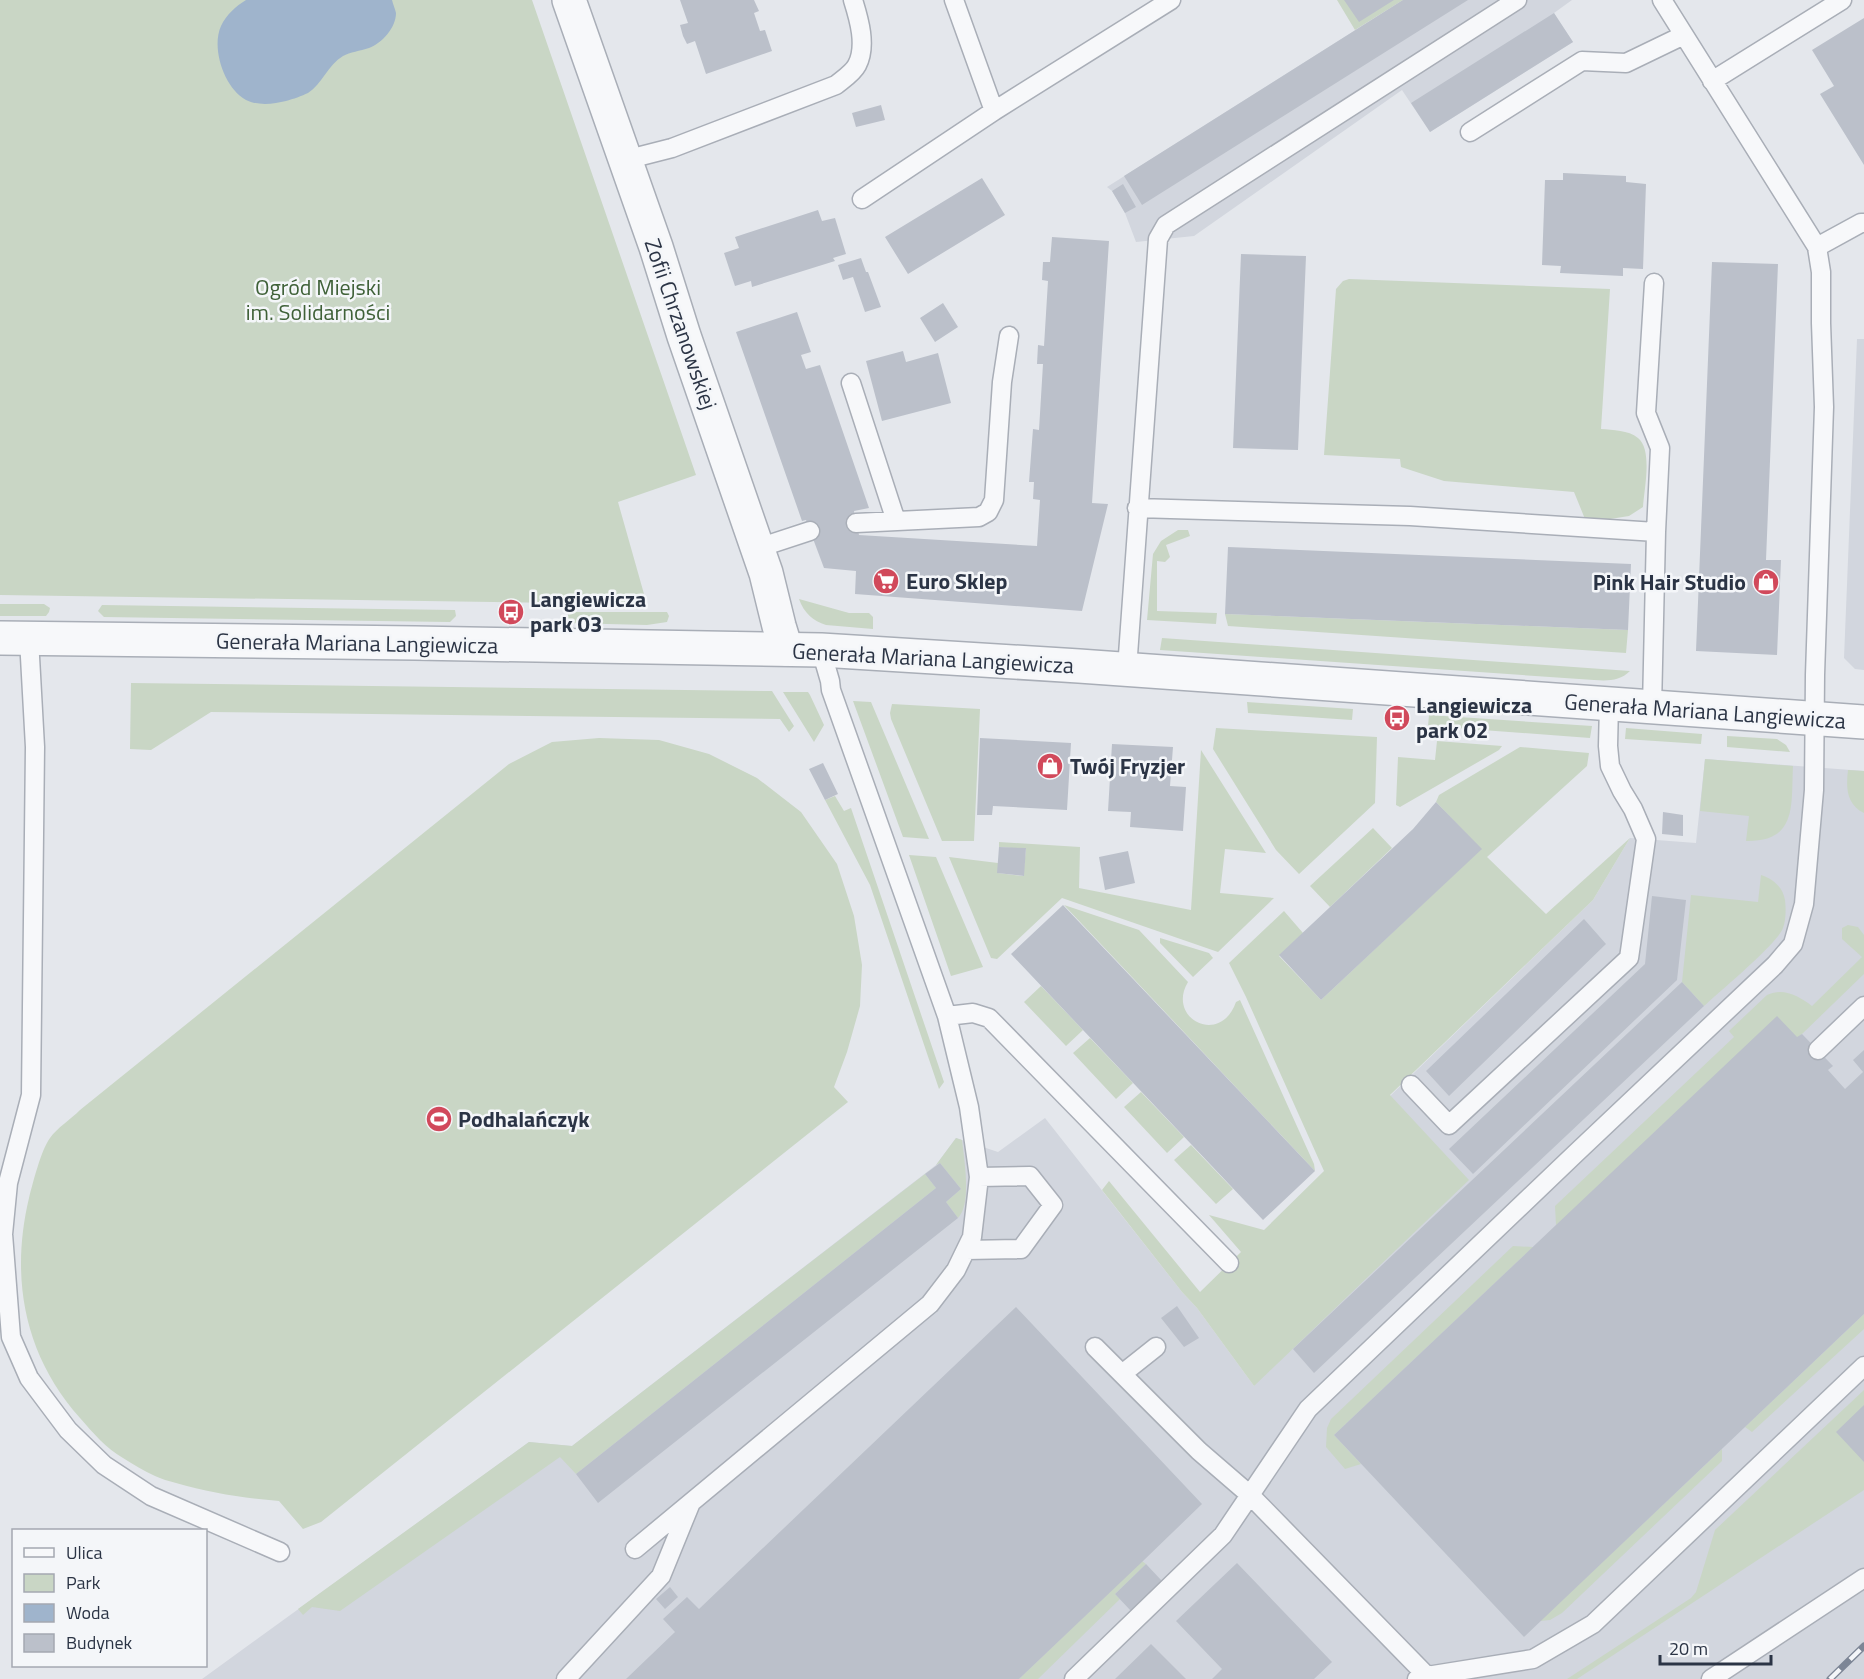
<svg xmlns="http://www.w3.org/2000/svg" width="1864" height="1679" font-family="'Titillium Web',sans-serif">
  <rect width="100%" height="100%" fill="#e4e7ec"/>
  <!-- built -->
  <path fill="#d2d6de" d="M1403,0H1572L1554,13L1573,42L1430,132L1402,90L1194,236L1136,242L1125,213L1112,191L1107,187Z
    M1857,339H1864V670L1855,669L1844,658Z
    M1705,759L1864,771V1679H202L529,1442L572,1446L936,1165L956,1138L998,1152L1045,1118L1182,1292L1197,1308L1254,1386L1390,1096L1593,900L1630,838L1696,843Z"/>
  <!-- green -->
  <path fill="#c9d6c5" d="M0,0H532L696,475L618,502L646,601L634,604L0,595Z
    M1337,0H1403L1355,30Z
    M1349,279L1610,289L1601,429C1613,430 1628,430 1638,438C1653,450 1644,490 1643,507L1629,516L1610,519H1585L1574,492L1444,481L1401,467L1400,459L1324,455L1336,289L1343,281Z
    M1178,530H1188L1190,536L1166,545L1170,557L1165,562L1157,561V611L1217,613L1216,624L1147,620L1153,554L1161,541Z
    M799,599L849,613H869L873,617V629L826,625C813,621 804,613 799,599Z
    M0,604H44L50,608L49,612L46,616H0Z
    M102,605L455,610L456,616L450,622L104,617L98,611Z
    M568,612H667L669,616L667,622L647,625L568,623Z
    M1225,614L1628,630L1626,653L1228,626Z
    M1162,638L1630,671C1620,681 1608,681 1594,680L1160,650Z
    M131,683L772,691L794,726L789,732L780,719L211,712L151,750L130,749Z
    M783,692H808L810,695L824,725L814,742Z
    M853,701L871,702L929,839L903,837Z
    M1247,702L1353,709L1352,720L1248,713Z
    M892,704L980,709L974,841H942L891,719L890,713Z
    M1429,715L1592,726L1590,738L1428,726Z
    M1216,728L1377,737L1375,803L1299,874L1276,850L1213,749Z
    M1626,728L1702,734L1701,744L1625,739Z
    M1727,736L1777,739L1786,745L1790,752L1727,747Z
    M599,738L659,740L709,754L757,778L801,812L837,864L854,916L862,965L860,1006L847,1052L834,1087L848,1102L321,1522L303,1529L279,1501C244,1498 210,1493 176,1483C169,1481 161,1479 155,1476C144,1471 133,1464 123,1458C106,1448 93,1433 80,1418C24,1355 10,1278 29,1198C33,1183 41,1150 50,1138C57,1128 71,1119 80,1110L509,764L552,742Z
    M1437,741L1502,746L1499,750L1400,807L1396,805L1398,757L1435,760Z
    M1520,747L1589,753L1587,766L1487,857L1546,914L1630,838L1593,900L1390,1095L1469,1180L1254,1386L1197,1308L1182,1292L1102,1190L1109,1181L1200,1292L1241,1252L1209,1215L1264,1230L1324,1171L1246,997L1229,963L1284,911L1303,933L1279,956L1321,1000L1481,849L1436,802L1439,795Z
    M1201,750L1266,853L1225,849L1220,893L1274,898L1218,952L1062,898L997,959L991,958L949,857L998,863V873L1023,876L1026,849L999,847V842L1080,847L1079,888L1191,910Z
    M1705,759L1793,766C1791,804 1798,842 1746,841L1749,816L1700,811Z
    M1848,770L1864,771V813C1846,804 1846,787 1848,770Z
    M835,796L844,811L851,808L944,1082L939,1089L870,885L825,800Z
    M1373,828L1392,848L1330,907L1310,886Z
    M909,855L936,857L983,967L951,976Z
    M1761,875C1773,879 1783,887 1785,900C1786,908 1786,920 1783,928C1778,943 1719,992 1704,1006L1682,982L1691,895L1758,902Z
    M1064,905L1139,930L1188,982C1166,1018 1220,1047 1236,1002L1240,1000L1314,1164L1315,1171Z
    M1848,925L1858,927L1864,935V974L1802,1034L1556,1225L1555,1206L1734,1037L1729,1031L1767,995C1783,987 1799,996 1812,1006L1862,957L1842,939V928Z
    M1160,938L1209,953L1213,958L1193,977L1160,943Z
    M1041,986L1083,1030L1066,1046L1024,1002Z
    M1090,1038L1133,1083L1116,1099L1073,1053Z
    M1141,1092L1184,1137L1167,1153L1124,1107Z
    M956,1138L962,1140C964,1159 972,1204 958,1218L946,1202L961,1189L940,1163L936,1165Z
    M1191,1145L1233,1189L1216,1204L1174,1160Z
    M925,1174L936,1188L576,1474L560,1457L340,1611L312,1607L303,1615L298,1609L529,1442L572,1446Z
    M1513,1246L1533,1247L1334,1435L1361,1464L1345,1469L1326,1447L1327,1428L1331,1419Z
    M1864,1314V1329L1752,1432L1745,1427Z
    M1864,1390V1490L1577,1679H1567L1691,1598L1696,1592L1715,1530Z
    M1722,1449V1461L1562,1613L1550,1620L1540,1621Z
    M1142,1561L1146,1564L1115,1594L1120,1599L1038,1679H1019Z"/>
  <!-- water -->
  <path fill="#9fb4cc" d="M246,0H392C393,4 395,9 396,13C396,28 382,43 369,48C360,51 350,52 343,56C328,65 322,84 308,93C302,96 293,99 286,101C274,104 258,106 246,100C224,88 211,48 221,26C226,15 236,6 246,0Z"/>
  <!-- building -->
  <path fill="#bbc0ca" d="M680,0H754L759,11L754,13L760,31L765,30L772,51L706,74L695,41L687,44L683,36L680,25L688,23Z
    M1344,0H1394L1359,22Z
    M1403,0H1468L1142,205L1124,176Z
    M1554,13L1573,42L1430,132L1411,103Z
    M1864,18V165L1820,94L1834,86L1812,50Z
    M881,105L885,120L856,127L852,113Z
    M1563,173L1626,176V182L1646,184L1643,269L1623,268V276L1560,273L1561,266L1542,265L1545,180H1563Z
    M982,178L1005,215L908,274L885,237Z
    M1123,184L1136,207L1125,213L1112,191Z
    M818,210L822,221L835,218L846,254L833,258L835,261L752,287L751,281L735,286L724,253L739,248L735,237Z
    M1052,237L1109,241L1092,503L1108,504L1082,611L855,594L856,571L824,568L806,520L802,521L736,332L797,312L811,352L801,355L806,369L820,365L869,508L854,511L859,535L1037,546L1040,500L1033,499L1034,482H1029L1033,429L1039,430L1043,364H1037L1038,345L1044,346L1048,281L1042,280L1043,262H1050Z
    M1241,254L1306,256L1298,450L1233,448Z
    M861,258L866,272H868L881,307L865,312L853,277L843,280L838,265Z
    M1712,262L1778,264L1766,560H1781L1777,655L1696,651Z
    M943,303L958,327L935,342L920,318Z
    M903,351L906,362L938,353L951,403L882,421L866,361Z
    M1228,547L1631,564L1628,630L1225,614Z
    M980,738L1071,743L1067,810L993,806L992,815H977Z
    M1112,744L1173,747L1170,786L1186,787L1183,831L1130,827L1131,812L1108,811Z
    M823,763L838,794L825,800L809,769Z
    M1436,802L1482,849L1321,1000L1279,955L1413,829Z
    M1663,812L1683,815V836L1662,834Z
    M999,847L1026,848L1024,876L997,873Z
    M1128,851L1135,883L1105,890L1099,857Z
    M1652,896L1686,900L1677,980L1473,1174L1449,1149L1645,964Z
    M1063,905L1315,1171L1263,1220L1011,954Z
    M1584,919L1606,944L1449,1096L1426,1071Z
    M1682,982L1704,1006L1314,1373L1293,1349Z
    M1777,1016L1797,1037L1802,1034L1833,1066L1828,1070L1845,1089L1863,1072L1853,1060L1864,1050V1314L1524,1637L1334,1435Z
    M940,1163L961,1189L946,1202L958,1218L598,1503L576,1474L936,1188L925,1174Z
    M1177,1306L1199,1338L1184,1347L1161,1318Z
    M1016,1307L1202,1504L1143,1561L1019,1679H626L675,1632L663,1619L687,1597L699,1609Z
    M1864,1405V1462L1836,1432Z
    M1237,1563L1332,1662L1314,1679H1212L1222,1669L1176,1621Z
    M1146,1564L1162,1581L1131,1611L1115,1594Z
    M670,1587L678,1597L665,1609L656,1599Z
    M1151,1644L1186,1679H1115Z"/>
  <g fill="none" stroke-linecap="round" stroke-linejoin="round">
    <defs>
      <path id="service" d="M954,0L994,111
        M1712,81L1842,0
        M1470,132L1582,61L1626,63L1684,35
        M625,160L672,148L836,85C842,80 853,73 857,65C867,46 859,19 853,0
        M862,199L994,111L1171,0
        M1817,247L1861,223H1864
        M851,383L896,521
        M1137,508L1410,516L1656,532
        M856,523L979,517L988,512L994,500L1002,382L1009,336
        M758,548L810,531
        M29,639L35,747L31,1095L8,1183L3,1234L11,1337L29,1378L68,1430L104,1465L151,1496L280,1552
        M1127,669L1158,239L1166,225L1517,0
        M1652,707L1656,532L1660,448L1646,413L1654,283
        M947,1016L973,1013L989,1018L1229,1263
        M1818,1050L1864,1006
        M1411,1085L1449,1125L1629,958L1646,839L1633,809L1622,791L1610,766L1608,746L1609,704
        M966,1250L1021,1249L1053,1205L1030,1176L979,1177
        M1095,1347L1199,1451L1250,1495L1427,1676
        M1122,1374L1156,1347
        M635,1549L930,1304L956,1270L972,1237L979,1177L969,1107L947,1016L831,690L830,681L821,650
        M566,1679L661,1576L690,1505
        M1074,1679L1223,1535L1308,1409L1575,1154L1775,965L1793,944L1804,904L1814,790L1815,675L1824,407L1821,323V272L1817,247L1662,0
        M1417,1679L1427,1676L1533,1659L1593,1624L1864,1366
        M1711,1679L1864,1578"/>
      <path id="minor" d="M569,0L656,247L684,336L766,573L779,626L786,649"/>
      <path id="tertiary" d="M0,638L415,643L821,650L1079,666L1864,722"/>
    </defs>
    <!-- service casing -->
    <use href="#service" stroke="#a9aeb7" stroke-width="21"/>
    <!-- minor casing -->
    <use href="#minor" stroke="#a9aeb7" stroke-width="36"/>
    <!-- tertiary casing -->
    <use href="#tertiary" stroke="#a9aeb7" stroke-width="36"/>
    <!-- service -->
    <use href="#service" stroke="#f7f8fa" stroke-width="18"/>
    <!-- minor -->
    <use href="#minor" stroke="#f7f8fa" stroke-width="33"/>
    <!-- tertiary -->
    <use href="#tertiary" stroke="#f7f8fa" stroke-width="33"/>
    <defs>
      <path id="rail" d="M1830,1679L1864,1646"/>
    </defs>
    <!-- rail casing -->
    <use href="#rail" stroke="#7d8696" stroke-width="7"/>
    <!-- rail -->
    <use href="#rail" stroke="#f4f6f9" stroke-width="4.5" stroke-dasharray="14" stroke-linecap="butt"/>
  </g>
  <!-- icons -->
  <defs>
    <symbol id="supermarket-disc" viewBox="-11 -11 22 22"><circle r="9.5" fill="#d1495b" stroke="#f4f6f9"/><path d="M-6-5.5h2.5l.6 2H6L4.5 2H-2.5L-4.4-4H-6ZM-1.5 3.2a1.3 1.3 0 1 0 .1 0ZM3 3.2a1.3 1.3 0 1 0 .1 0Z" fill="#fff"/></symbol>
    <symbol id="shop-disc" viewBox="-11 -11 22 22"><circle r="9.5" fill="#d1495b" stroke="#f4f6f9"/><path d="M-5-2.5h2.3a2.7 3.5 0 0 1 5.4 0H5L5.5 6h-11ZM-1.5-2.5h3a1.5 2.3 0 0 0-3 0Z" fill="#fff"/></symbol>
    <symbol id="bus-disc" viewBox="-11 -11 22 22"><circle r="9.5" fill="#d1495b" stroke="#f4f6f9"/><path d="M-5-6H5V4H4V6H2V4H-2V6H-4V4H-5ZM-3.5-4V0h7V-4ZM-3.5 1.2v1.5H-2V1.2ZM2 1.2v1.5H3.5V1.2Z" fill="#fff"/></symbol>
    <symbol id="stadium-disc" viewBox="-11 -11 22 22"><circle r="9.5" fill="#d1495b" stroke="#f4f6f9"/><path d="M0-5a6.5 5 0 1 0 0 10a6.5 5 0 1 0 0-10ZM-3.5-1.8h7v3.6h-7Z" fill="#fff"/></symbol>
  </defs>
  <g fill-rule="evenodd">
    <use href="#supermarket-disc" x="871" y="566" width="30" height="30"/>
    <use href="#shop-disc" x="1751" y="567" width="30" height="30"/>
    <use href="#bus-disc" x="496" y="597" width="30" height="30"/>
    <use href="#bus-disc" x="1382" y="703" width="30" height="30"/>
    <use href="#shop-disc" x="1035" y="751" width="30" height="30"/>
    <use href="#stadium-disc" x="424" y="1104" width="30" height="30"/>
  </g>
  <g text-anchor="middle" stroke-width="5" stroke-linejoin="round" paint-order="stroke">
    <!-- park labels -->
    <g font-size="22" fill="#3f6138" stroke="#f4f6f9">
      <text x="318" y="295">Ogród Miejski<tspan x="318" dy="25">im. Solidarności</tspan></text>
    </g>
    <!-- street labels -->
    <g font-size="22" fill="#2b3445" stroke="#f4f6f9">
      <text transform="translate(681 324) rotate(71)" y="8">Zofii Chrzanowskiej</text>
      <text transform="translate(357 643) rotate(1)" y="8">Generała Mariana Langiewicza</text>
      <text transform="translate(933 658) rotate(3)" y="8">Generała Mariana Langiewicza</text>
      <text transform="translate(1705 711) rotate(4)" y="8">Generała Mariana Langiewicza</text>
    </g>
    <!-- poi labels -->
    <g font-size="22" font-weight="bold" fill="#2b3445" stroke="#f4f6f9" text-anchor="start">
      <text x="906" y="589">Euro Sklep</text>
      <text x="1746" y="590" text-anchor="end">Pink Hair Studio</text>
      <text x="530" y="607">Langiewicza<tspan x="530" dy="25">park 03</tspan></text>
      <text x="1416" y="713">Langiewicza<tspan x="1416" dy="25">park 02</tspan></text>
      <text x="1070" y="774">Twój Fryzjer</text>
      <text x="458" y="1127">Podhalańczyk</text>
    </g>
  </g>
  <!-- legend -->
  <rect x="12" y="1529" width="195" height="138" fill="#f4f6f9" stroke="#a4a8b1" stroke-width="1.5"/>
  <rect x="24" y="1548" width="30" height="9" fill="#f7f8fa" stroke="#a4a8b1" stroke-width="1.5"/>
  <text x="66" y="1559" font-size="18" fill="#2b3445">Ulica</text>
  <rect x="24" y="1574" width="30" height="18" fill="#c9d6c5" stroke="#a4a8b1" stroke-width="1.5"/>
  <text x="66" y="1589" font-size="18" fill="#2b3445">Park</text>
  <rect x="24" y="1604" width="30" height="18" fill="#9fb4cc" stroke="#a4a8b1" stroke-width="1.5"/>
  <text x="66" y="1619" font-size="18" fill="#2b3445">Woda</text>
  <rect x="24" y="1634" width="30" height="18" fill="#bbc0ca" stroke="#a4a8b1" stroke-width="1.5"/>
  <text x="66" y="1649" font-size="18" fill="#2b3445">Budynek</text>
  <!-- scale -->
  <path d="M1660 1655v9h111v-9" fill="none" stroke="#2b3445" stroke-width="3"/>
  <text x="1669" y="1655" font-size="18" fill="#2b3445" stroke="#f4f6f9" stroke-width="4.5" paint-order="stroke">20 m</text>
</svg>
